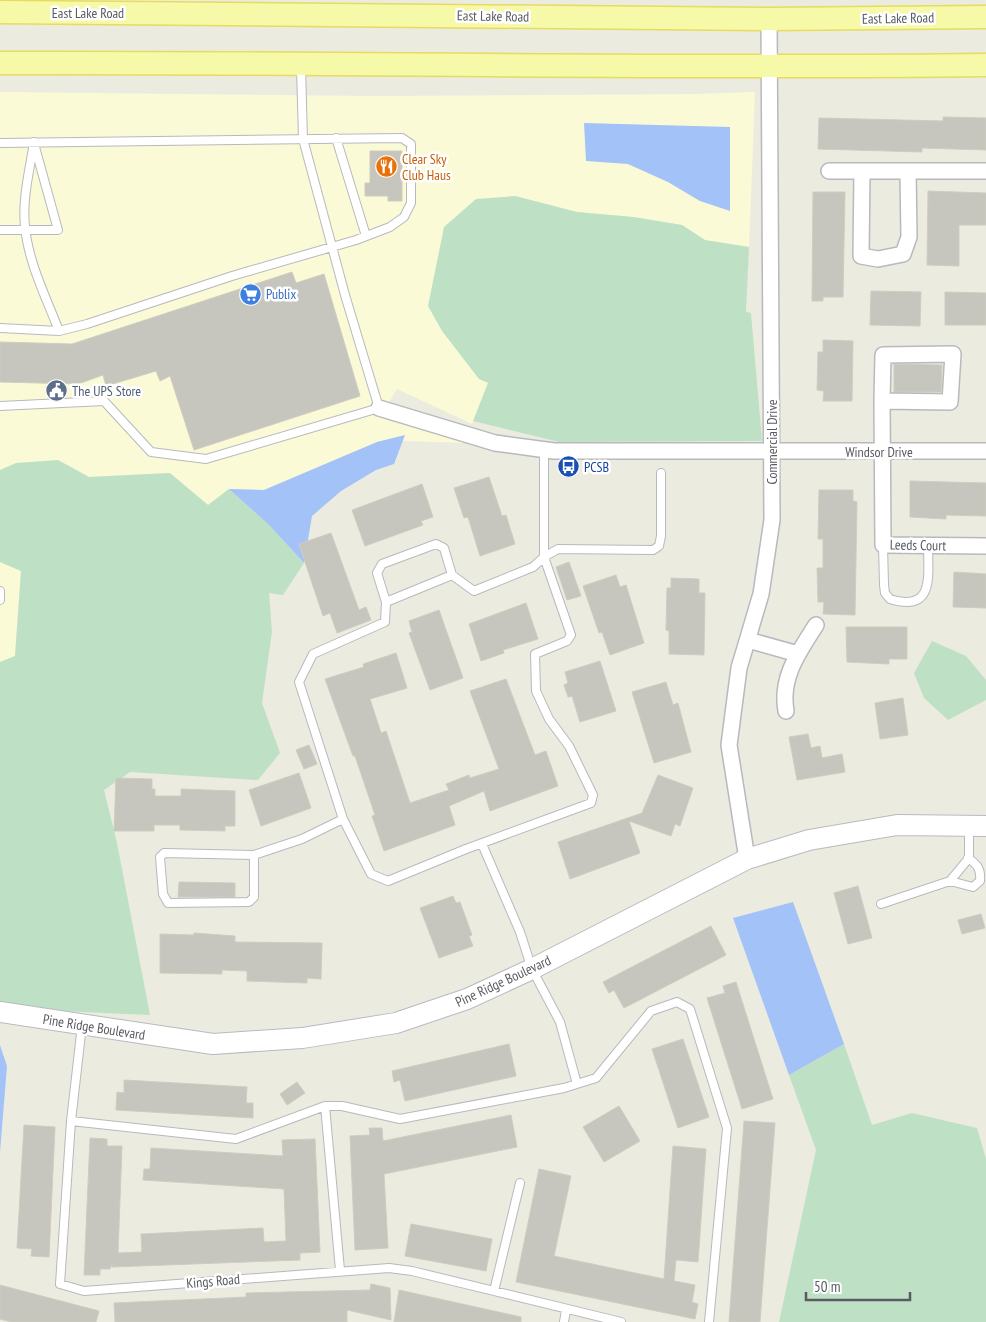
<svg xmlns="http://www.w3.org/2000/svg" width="986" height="1322" font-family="'PT Sans Narrow',sans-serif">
  <rect width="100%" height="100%" fill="#ebebe0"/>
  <!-- commercial -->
  <path fill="#fbfad6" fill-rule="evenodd" d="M0,92L373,96L693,94L755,92L749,247L705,240L682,225L633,217L577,212L515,196L488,383L472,424L397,389L389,402L466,438L464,443L403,441L405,436L377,442L264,490L229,489L208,505L170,473L89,477L58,460L0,470ZM730,127L700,201L668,182L628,164Z
    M0,562L21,571L15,656L0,662Z"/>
  <!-- green -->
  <path fill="#bee1c5" d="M515,196L577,212L633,217L682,225L705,240L749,247L746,312L751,313L762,441L559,442L473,421L488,383L479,379L442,331L428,306L444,227L476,199Z
    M58,460L89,477L170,473L208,505L229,489L269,525L304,563L283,595L269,593L272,632L262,703L280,753L258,780L130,772L104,790L117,843L150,1015L37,1010L0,1004V662L15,656L21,571L0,562V470L16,463Z
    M932,641L966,656L986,680V700L948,720L924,698L914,673Z
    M844,1044L872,1125L912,1113L977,1128L986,1159V1322H779L816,1150L789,1075Z"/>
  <!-- water -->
  <path fill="#a3c2f8" d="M584,123L730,127V211L700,201L668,182L628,164L586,161Z
    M405,435L394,464L376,470L341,491L312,516L304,563L269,525L229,489L264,490L377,442Z
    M793,902L844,1044L789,1075L733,918Z
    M0,1045L7,1066L0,1152Z"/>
  <!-- building -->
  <path fill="#c6c5be" stroke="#cfcdbf" d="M943,117L986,118V150L922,148V152L818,149L819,118L943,121Z
    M370,151H402V201H388V196H365V183H370Z
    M928,191L986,193V225H959V266L927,265Z
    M813,192H845L843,297H823V301H812Z
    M292,272L296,283L324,274L360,396L194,450L170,376L160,381L156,371L106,386L103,375L78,384L0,382V342L72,344Z
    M871,291L921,292L920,326L870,325Z
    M945,292L986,293V325H945Z
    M823,340L853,341L852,401H823L824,391L817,390L818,352H823Z
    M894,364L942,365L941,392H894Z
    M489,477L502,516L506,515L515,544L480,556L468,517L464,518L454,488Z
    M910,481L986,483V516L946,515V519L910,517Z
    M422,484L433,517L421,521L423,525L365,546L352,510Z
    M819,490H853V501L857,502L855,615L823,614L824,602H818L817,568H823V539H818Z
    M331,533L359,610L366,607L371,620L337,633L330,613L323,616L299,544Z
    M569,562L581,596L567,600L556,567Z
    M954,572L986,574V608L953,607Z
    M616,575L620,587L626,585L644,643L610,655L602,632L599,633L583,586Z
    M671,578L699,579V593H705L704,655L669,654V631L666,630L667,588H671Z
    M526,603L538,639L503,650L504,653L481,661L469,624Z
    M439,610L463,678L430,690L409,633L412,632L409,621Z
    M846,627H907V659H889V664L847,662Z
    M396,653L407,688L370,699L381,733L386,731L410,803L449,790L446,784L469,775L470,778L499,769L470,691L506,679L535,755L546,751L558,786L490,811L484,791L449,806L455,825L384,851L372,816L375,815L355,756H353L325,679L364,667L363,664Z
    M600,661L616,711L580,722L572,696L568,697L564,685L568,683L565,672Z
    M666,682L673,705L678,703L691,752L654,763L632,692Z
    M903,698L908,735L880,739L875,703Z
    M808,734L811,748L820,746L822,758L842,754L845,772L797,780L789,737Z
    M309,745L317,764L304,769L296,750Z
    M299,773L311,808L261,826L249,790Z
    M658,775L693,788L680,826L675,824L671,836L629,821L640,853L570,879L558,842L642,813Z
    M116,778L152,779V789H155V796H181V789L235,791V826H225V831L180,830V825H154V831H114Z
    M179,882L235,883V897H178Z
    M858,886L872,938L848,944L834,893Z
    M453,896L456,903L460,902L472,935L469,936L473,946L439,958L420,908Z
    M981,914L985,928L962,934L958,920Z
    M711,926L726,955L624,1008L614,990L609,993L603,982Z
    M194,933L235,936V942L322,943L321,979L307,978V983L247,981V971L222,970V974L160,973V934L194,935Z
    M736,982L773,1099L742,1109L707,998L725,993L723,986Z
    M683,1039L709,1117L678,1128L652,1049Z
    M509,1044L516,1076L405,1101L400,1080L394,1082L392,1071Z
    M124,1080L247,1087L246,1103H253V1118L116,1110L117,1092L124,1093Z
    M297,1082L305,1093L287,1105L280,1094Z
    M619,1106L640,1141L604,1162L583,1127Z
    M511,1115L517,1147L384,1174L388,1248L355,1250L350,1136L370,1135L369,1128H382L383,1141Z
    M744,1121L775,1123L760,1322H729Z
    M24,1125L55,1127L49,1257L31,1256L32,1249L17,1248Z
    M90,1138L107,1139V1146H122L118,1253L142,1252L141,1234L263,1228L264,1242L286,1241L284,1189L143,1180L144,1169H150L151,1148L283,1156L282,1140L315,1139L320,1252L300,1253V1260L112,1267V1264L110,1269H100V1275H84Z
    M673,1146L706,1149L698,1262L676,1260L674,1281L695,1285L692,1302L698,1304L695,1319L516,1282L539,1169L571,1176L554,1256L664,1279Z
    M411,1224L492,1239L486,1271L405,1256Z
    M371,1284L390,1288L391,1320L347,1310V1322H115L114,1303L246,1297V1293L370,1290Z
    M0,1285L99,1311L96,1322H11L0,1319Z
    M399,1290L521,1317V1322H394Z"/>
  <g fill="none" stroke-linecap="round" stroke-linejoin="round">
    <defs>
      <path id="lane" d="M336,138L366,236
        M34,142C30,169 22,198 25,226C28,262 46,297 59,331
        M0,143L402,138L411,144V203L404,217L390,227L356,240L232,276L87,324L59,331L0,328
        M0,230H58L35,147
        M0,406L104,401L151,452L206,459L379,408L345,295L303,139L301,67
        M883,545L884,585L885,593L890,599C935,613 928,576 928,545
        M0,591V600
        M386,602L377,573L382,564L436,544L444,548L452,575
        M343,819L299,682L313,654L385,622L386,602L452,575L474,591L533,567L544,557L558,549L653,550L659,546L661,536V473
        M482,844L520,932L532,969L560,1022L577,1084
        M254,855L164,853L160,857L163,894L168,903L249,902L254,897V855L302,839L343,819L371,874L388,881L466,849L591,803L593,795L569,746L549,719L536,691L535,654L567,641L571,635L544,557V450
        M950,881L973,887L980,881C981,869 978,865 968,858
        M881,904L950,881L969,858V827
        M82,1025L71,1121L60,1284L84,1291L389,1268L412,1271L621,1322
        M325,1106L340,1270
        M71,1121L236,1139L325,1106H342L400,1119L564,1088L596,1078L651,1011L677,1002L690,1009L727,1128L709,1322
        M494,1291L520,1183
        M564,1322L566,1310"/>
      <path id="street" d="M829,171H986
        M862,171L861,256L878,259L903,254L909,237L908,171
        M953,354L950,402L882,401L883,355Z
        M882,401L883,545L986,546
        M379,408L495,443L554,451H986
        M748,640L798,654
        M786,711C780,677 799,652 816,625
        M747,859L729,745L739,668L761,594L772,520L769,19"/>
      <path id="secondary" d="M0,1012L213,1044L302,1038L396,1023L467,999L532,969L747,859L809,840L897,825L986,826"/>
      <path id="primary" d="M0,12L769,19L986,17
        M0,63C329,62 657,69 986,65"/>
    </defs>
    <!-- lane casing -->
    <use href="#lane" stroke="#b8b9be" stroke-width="10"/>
    <!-- street casing -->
    <use href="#street" stroke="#b8b9be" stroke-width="18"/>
    <!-- secondary casing -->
    <use href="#secondary" stroke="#b9bac1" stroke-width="22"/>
    <!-- primary casing -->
    <use href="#primary" stroke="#e6dc5e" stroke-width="25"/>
    <!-- lane -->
    <use href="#lane" stroke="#fff" stroke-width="8"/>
    <!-- street -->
    <use href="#street" stroke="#fff" stroke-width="15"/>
    <!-- secondary -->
    <use href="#secondary" stroke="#fff" stroke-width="20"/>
    <!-- primary -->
    <use href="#primary" stroke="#f5f9a8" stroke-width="22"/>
  </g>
  <!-- icons -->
  <defs>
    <symbol id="restaurant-disc" viewBox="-11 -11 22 22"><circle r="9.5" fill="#e8710a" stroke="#fff"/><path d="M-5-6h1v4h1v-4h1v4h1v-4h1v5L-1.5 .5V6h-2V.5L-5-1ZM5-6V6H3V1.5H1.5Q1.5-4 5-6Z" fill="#fff"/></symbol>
    <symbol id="supermarket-disc" viewBox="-11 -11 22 22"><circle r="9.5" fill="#3f7fe0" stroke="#fff"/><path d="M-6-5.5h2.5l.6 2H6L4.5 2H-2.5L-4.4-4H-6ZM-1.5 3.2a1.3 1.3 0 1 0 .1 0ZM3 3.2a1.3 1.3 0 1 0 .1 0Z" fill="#fff"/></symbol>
    <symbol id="civic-disc" viewBox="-11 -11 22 22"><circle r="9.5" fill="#5c6f8a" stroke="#fff"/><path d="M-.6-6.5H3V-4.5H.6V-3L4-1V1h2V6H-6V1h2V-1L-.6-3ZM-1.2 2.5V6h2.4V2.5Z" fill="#fff"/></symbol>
    <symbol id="bus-disc" viewBox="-11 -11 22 22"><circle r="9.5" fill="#1a4fb4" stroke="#fff"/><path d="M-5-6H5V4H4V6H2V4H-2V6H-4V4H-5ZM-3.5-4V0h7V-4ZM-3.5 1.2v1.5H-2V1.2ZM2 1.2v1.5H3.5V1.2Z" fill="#fff"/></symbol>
  </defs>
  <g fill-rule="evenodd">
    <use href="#restaurant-disc" x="374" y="154" width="25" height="25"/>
    <use href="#supermarket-disc" x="238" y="282" width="25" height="25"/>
    <use href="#civic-disc" x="44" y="378" width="25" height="25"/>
    <use href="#bus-disc" x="556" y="454" width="25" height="25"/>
  </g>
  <g text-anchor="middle" stroke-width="5" stroke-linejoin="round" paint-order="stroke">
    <!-- street labels -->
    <g font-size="14" fill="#595b60" stroke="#fff">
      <text x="88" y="18">East Lake Road</text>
      <text transform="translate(493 16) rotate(1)" y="5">East Lake Road</text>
      <text transform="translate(898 18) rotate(-1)" y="5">East Lake Road</text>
      <text transform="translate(772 442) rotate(-90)" y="5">Commercial Drive</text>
      <text x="879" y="457">Windsor Drive</text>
      <text transform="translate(918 545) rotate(1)" y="5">Leeds Court</text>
      <text transform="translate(503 981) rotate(-25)" y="5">Pine Ridge Boulevard</text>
      <text transform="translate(94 1027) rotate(9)" y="5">Pine Ridge Boulevard</text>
      <text transform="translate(213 1281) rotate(-5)" y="5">Kings Road</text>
    </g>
    <!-- food labels -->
    <g font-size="14" fill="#c56008" stroke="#fff" text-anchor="start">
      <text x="402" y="164">Clear Sky<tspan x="402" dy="16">Club Haus</tspan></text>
    </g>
    <!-- shop labels -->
    <g font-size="14" fill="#366cbe" stroke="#fff" text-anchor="start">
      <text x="266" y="299">Publix</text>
    </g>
    <!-- service labels -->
    <g font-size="14" fill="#4e5e75" stroke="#fff" text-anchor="start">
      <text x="72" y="396">The UPS Store</text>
    </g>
    <!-- transit labels -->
    <g font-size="14" fill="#164399" stroke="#fff" text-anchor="start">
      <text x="584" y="472">PCSB</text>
    </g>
  </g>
  <!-- scale -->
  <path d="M806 1292v8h104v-8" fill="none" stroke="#595b60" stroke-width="2.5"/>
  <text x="814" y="1292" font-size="15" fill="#595b60" stroke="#ffffff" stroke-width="4" paint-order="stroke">50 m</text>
</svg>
